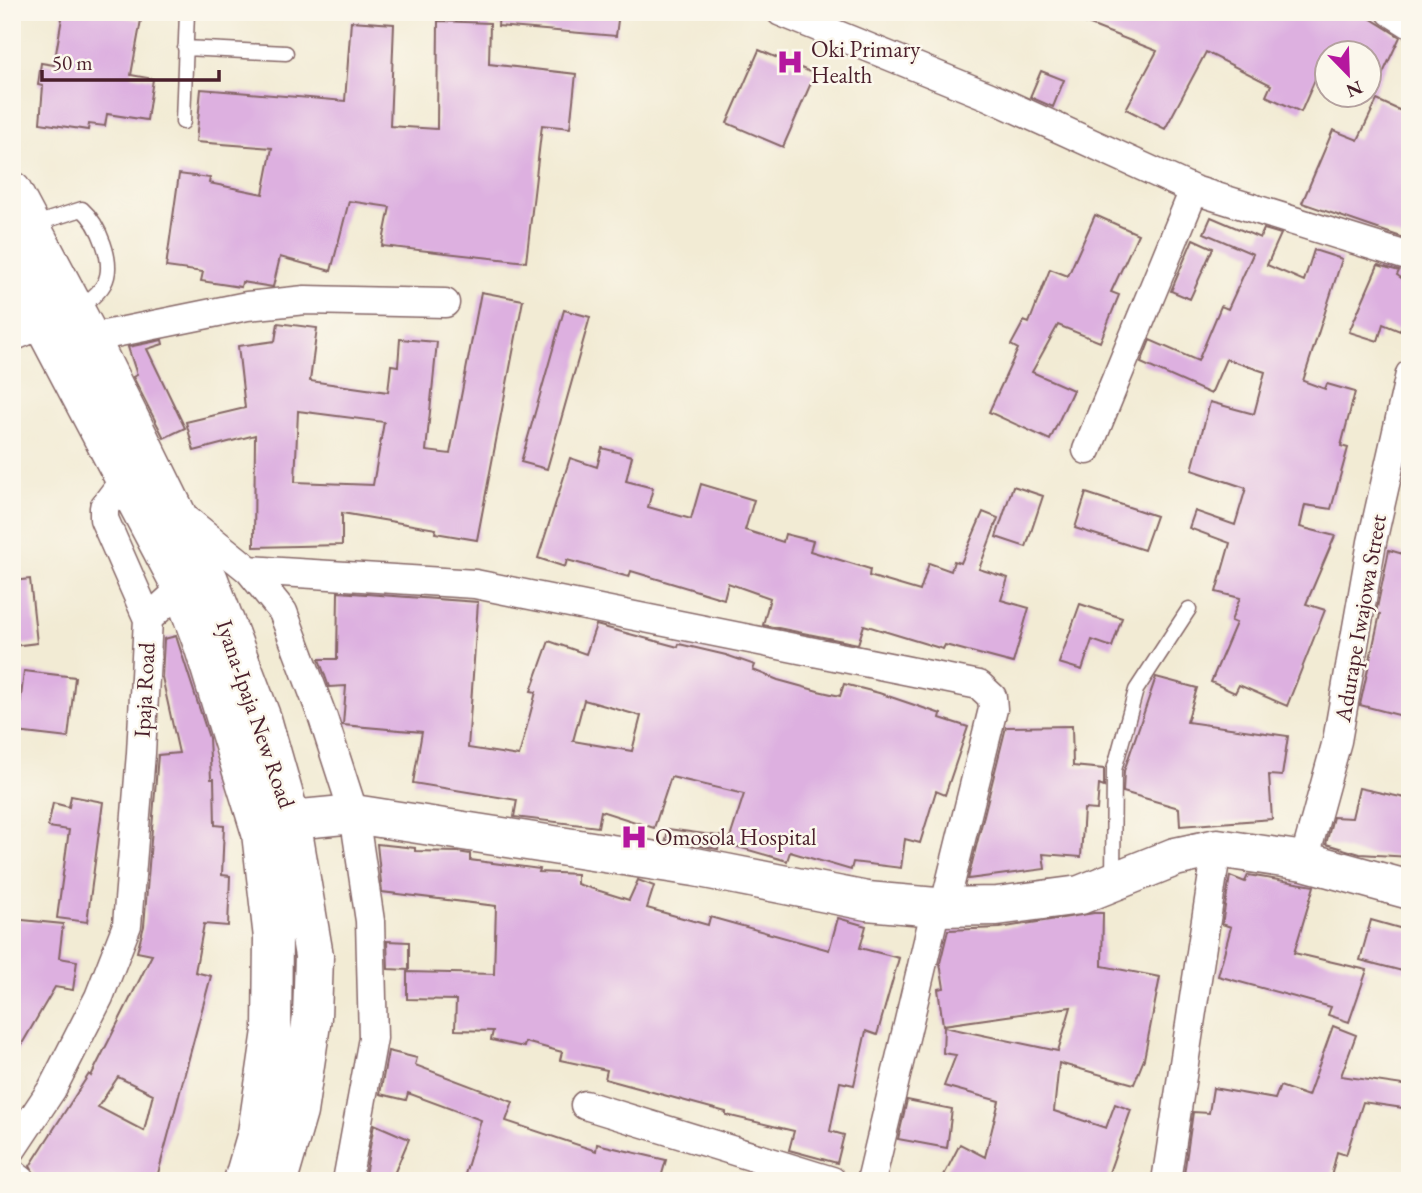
<svg xmlns="http://www.w3.org/2000/svg" width="1422" height="1193" font-family="'EB Garamond',serif">
  <rect width="100%" height="100%" fill="#fbf7ec"/>
  <filter id="ink" filterUnits="userSpaceOnUse"><feTurbulence type="fractalNoise" baseFrequency=".0143" numOctaves="2"/><feDisplacementMap in="SourceGraphic" scale="14" xChannelSelector="R" yChannelSelector="G"/><feConvolveMatrix kernelMatrix="1 2 1 2 8 2 1 2 1" color-interpolation-filters="sRGB"/></filter>
  <filter id="wash" filterUnits="userSpaceOnUse"><feTurbulence type="fractalNoise" baseFrequency=".00686" numOctaves="4" result="noise"/><feDisplacementMap in="SourceGraphic" scale="28" xChannelSelector="R" yChannelSelector="G"/><feGaussianBlur stdDeviation="1.57" result="paint"/><feColorMatrix in="noise" values="0 0 0 0 0 0 0 0 0 0 0 0 0 0 0 0 0 1.4 0 .05"/><feComposite in="paint" operator="in"/></filter>
  <g filter="url(#wash)">
    <rect width="100%" height="100%" fill="#f2ebd4"/>
    <g id="blocks">
      <!-- building -->
      <path fill="#ddb0e0" fill-rule="evenodd" d="M63,12H97L141,20L131,75L153,79L147,120L107,114L105,126L89,124L88,130L40,123L43,86L38,85L41,63L54,65Z
        M499,12H619L616,36L498,26Z
        M1057,12H1360L1400,37L1369,103V52H1327L1301,112L1266,96L1271,85L1206,52L1165,129L1126,109L1157,51Z
        M351,21L394,24L390,126L437,129L438,21L490,23L489,64L576,74L570,128L542,125L526,262L382,246L390,207L349,201L331,271L280,257L273,287L242,282L241,287L201,281L203,272L166,267L179,174L210,178L209,183L263,194L272,148L196,142L201,89L345,101Z
        M759,50L815,74L783,147L727,123Z
        M1041,71L1064,80L1053,107L1030,97Z
        M1377,100L1410,115V240L1302,203L1333,130L1358,140Z
        M1095,215L1138,234L1111,292L1119,295L1100,342L1058,325L1032,372L1073,390L1050,440L989,412L1018,349L1011,345L1024,321L1029,323L1050,269L1068,276Z
        M1211,217L1260,238L1264,229L1281,234L1267,265L1304,281L1314,250L1342,259L1303,381L1325,389L1327,384L1355,392L1341,446L1348,448L1331,509L1305,505L1300,527L1335,536L1306,604L1325,610L1287,706L1239,685L1235,693L1211,682L1236,623L1231,621L1240,598L1216,592L1230,543L1189,528L1195,511L1235,525L1246,488L1192,470L1210,402L1254,414L1265,372L1226,359L1211,394L1141,363L1150,340L1198,361L1221,306L1228,309L1253,254L1204,233Z
        M1193,239L1213,248L1190,299L1171,291Z
        M1378,265L1399,271L1397,275L1410,284V306L1400,331L1383,324L1378,341L1349,332Z
        M481,292L523,300L477,540L435,533L436,529L342,513V545L254,547L255,435L194,451L186,422L245,408L238,346L275,341L278,323L317,328L310,381L388,392L391,365L398,366L400,339L437,342L426,451L450,454ZM298,411L384,422L373,485L295,482Z
        M564,310L590,317L547,469L521,462Z
        M162,340L163,344L147,349L185,428L164,438L133,377L137,375L128,347Z
        M602,448L632,456L626,481L653,488L648,507L691,519L701,484L754,500L745,530L783,542L785,534L813,541L810,551L870,569L869,576L920,591L929,563L951,571L954,561L961,563L983,512L998,518L979,569L1008,578L1001,600L1029,608L1013,663L945,645L943,649L864,625L858,644L763,625L770,598L728,583L724,599L631,571L629,577L567,560L565,567L538,558L570,458L597,467Z
        M1013,486L1043,496L1026,547L996,537Z
        M1086,493L1156,516L1144,550L1075,528Z
        M1389,550L1410,556V718L1360,705L1380,614L1376,613Z
        M30,579L37,643L12,646V581Z
        M338,592L478,602L468,748L519,756L536,692L531,691L549,641L586,654L596,625L678,647L679,644L726,655L755,665L753,670L778,680L818,691L840,696L844,684L879,693L941,714L940,718L968,727L945,795L936,791L920,843L905,839L901,868L853,862L851,870L790,852L787,861L728,844L744,794L671,777L654,828L601,811L598,827L514,817L517,800L413,783L422,732L343,725L346,686L329,687L319,659H337ZM584,700L641,716L632,751L573,741Z
        M1080,604L1122,618L1112,647L1092,640L1082,670L1059,663Z
        M176,636L209,738L211,779H214L215,825L224,826L222,875L230,876L228,926L204,924L195,972L211,976L156,1181H38L30,1166L89,1074L91,1076L152,955L137,952L144,926L158,755L179,753L162,677L164,639ZM118,1077L153,1094L144,1131L98,1107Z
        M24,671L75,677L68,738L17,732Z
        M1156,677L1197,688L1187,722L1288,736L1282,776L1269,775L1272,819L1180,826L1179,808L1123,792L1124,771Z
        M1072,726L1073,766L1104,769V787L1099,785L1097,810L1084,809L1081,857L1043,854L1045,869L968,879L1006,727Z
        M1359,788L1410,799V857L1360,854L1326,844L1333,817L1352,818Z
        M71,796L103,802L87,922L57,918L69,830L48,827L53,803L69,807Z
        M668,829L720,836L718,849L666,840Z
        M377,844L415,848V851L458,852L470,854V860L540,869L539,872L577,874V884L629,900L638,880L654,886L647,908L708,925L710,917L829,950L838,918L866,926L860,948L899,958L877,1035L866,1031L854,1085L840,1082L830,1131L844,1135L837,1163L789,1150L794,1131L726,1115V1112L605,1079L607,1070L560,1060L562,1052L525,1042L524,1047L491,1040L493,1031L455,1030L456,1000L407,999V972L494,974L496,906L382,892Z
        M1248,875L1314,886L1294,953L1367,970L1349,1022L1328,1015L1331,1007L1218,976L1231,927L1222,924L1230,876L1245,882Z
        M1094,913H1103L1102,966L1160,977L1144,1059L1134,1084L1059,1063L1054,1111L1106,1128L1115,1104L1131,1110L1106,1181H986L969,1177L967,1181H941L960,1144L985,1157L999,1101L944,1086L956,1055L943,1053L944,1027L1058,1051L1071,1007L943,1025L938,989L944,988L940,963L948,930L1000,928Z
        M12,919L63,924L59,958L77,961L73,990L55,987L12,1061Z
        M1371,920L1410,931V973L1360,960Z
        M387,941L409,942V970L388,969Z
        M1333,1026L1356,1035L1341,1076L1410,1086V1109L1363,1102L1346,1155L1337,1152L1330,1181H1183L1193,1112L1209,1113L1213,1088L1275,1099L1280,1086L1308,1096Z
        M388,1051L417,1058L415,1065L513,1102L506,1121L596,1151L597,1144L666,1160L660,1181H463L481,1120L408,1093L406,1100L380,1094Z
        M907,1100L952,1109L947,1148L898,1139Z
        M374,1124L409,1139L391,1181H364Z"/>
    </g>
  </g>
  <g filter="url(#ink)">
    <use href="#blocks" fill-opacity="0" stroke="#856666" stroke-width="2"/>
    <g fill="none" stroke-linecap="round" stroke-linejoin="round">
      <defs>
        <path id="lane" d="M185,48L286,53
          M183,122L187,12
          M32,225L82,209C98,223 116,263 104,284C99,294 85,303 77,311
          M1113,878L1114,770L1136,690L1189,609"/>
        <path id="street" d="M781,12L988,96L1194,190L1410,257
          M1391,12L1410,24
          M12,337L43,324
          M90,338L247,306L305,300L445,303
          M1087,450L1194,190
          M125,479L104,507V519L148,619
          M182,516L249,570L283,612L323,718L354,814L370,921L373,1038L347,1181
          M249,570L475,584L979,685L992,697L993,709L944,908
          M1304,861L1337,741L1372,542L1410,374
          M585,1105L832,1181
          M12,1149L52,1089L99,997L127,925L141,753L148,619L182,588
          M12,1173L22,1181
          M871,1181L936,907
          M1166,1181L1217,848"/>
        <path id="secondary" d="M291,820L354,814L695,867L867,901L936,907L997,906L1080,895L1175,857L1217,848L1304,861L1410,890"/>
        <path id="primary" d="M12,191L90,338L209,580L262,719L291,820L314,956L312,1017L298,1112L278,1181
          M12,258L43,324L182,588L203,645L261,833L273,938L272,1031L257,1133L243,1181"/>
      </defs>
      <!-- lane casing -->
      <use href="#lane" stroke="#856666" stroke-width="17"/>
      <!-- street casing -->
      <use href="#street" stroke="#856666" stroke-width="31"/>
      <!-- secondary casing -->
      <use href="#secondary" stroke="#856666" stroke-width="41"/>
      <!-- primary casing -->
      <use href="#primary" stroke="#856666" stroke-width="41"/>
      <!-- lane -->
      <use href="#lane" stroke="#fff" stroke-width="14"/>
      <!-- street -->
      <use href="#street" stroke="#fff" stroke-width="28"/>
      <!-- secondary -->
      <use href="#secondary" stroke="#fff" stroke-width="38"/>
      <!-- primary -->
      <use href="#primary" stroke="#fff" stroke-width="38"/>
    </g>
  </g>
  <!-- icons -->
  <defs>
    <symbol id="hospital-bare" viewBox="-9 -9 18 18"><path d="M-5-5h3v3.5h4V-5h3V5h-3V1.5h-4V5h-3Z" fill="#b5179e" stroke="#fbf7ec" stroke-width="2.5" paint-order="stroke"/></symbol>
  </defs>
  <g fill-rule="evenodd">
    <use href="#hospital-bare" x="771" y="43" width="38" height="38"/>
    <use href="#hospital-bare" x="615" y="818" width="38" height="38"/>
  </g>
  <g text-anchor="middle" stroke-width="5" stroke-linejoin="round" paint-order="stroke">
    <!-- poi labels -->
    <g font-size="23" fill="#4a1f2b" stroke="#fbf7ec" text-anchor="start">
      <text x="811" y="57">Oki Primary<tspan x="811" dy="26">Health</tspan></text>
      <text x="655" y="845">Omosola Hospital</text>
    </g>
    <!-- street labels -->
    <g font-size="23" fill="#4a1f2b" stroke="#fbf7ec">
      <text transform="translate(1360 618) rotate(-80)" y="8">Adurape Iwajowa Street</text>
      <text transform="translate(144 690) rotate(-87)" y="8">Ipaja Road</text>
      <text transform="translate(256 714) rotate(71)" y="8">Iyana-Ipaja New Road</text>
    </g>
  </g>
  <!-- margin -->
  <rect width="1422" height="1193" fill="none" stroke="#fbf7ec" stroke-width="42"/>
  <!-- north arrow -->
  <g transform="translate(1348 74) rotate(157)"><circle r="33" fill="#fbf7ec" stroke="#b4a19f" stroke-width="2"/>
  <path d="M0-5L12 26L0 18L-12 26Z" fill="#b5179e"/>
  <text y="-10" font-size="19" font-weight="bold" text-anchor="middle" fill="#4a1f2b">N</text>
  </g>
  <!-- scale -->
  <path d="M42 70v10h177v-10" fill="none" stroke="#4a1f2b" stroke-width="3.5"/>
  <text x="52" y="70" font-size="21" fill="#4a1f2b" stroke="#fbf7ec" stroke-width="5" paint-order="stroke">50 m</text>
</svg>
